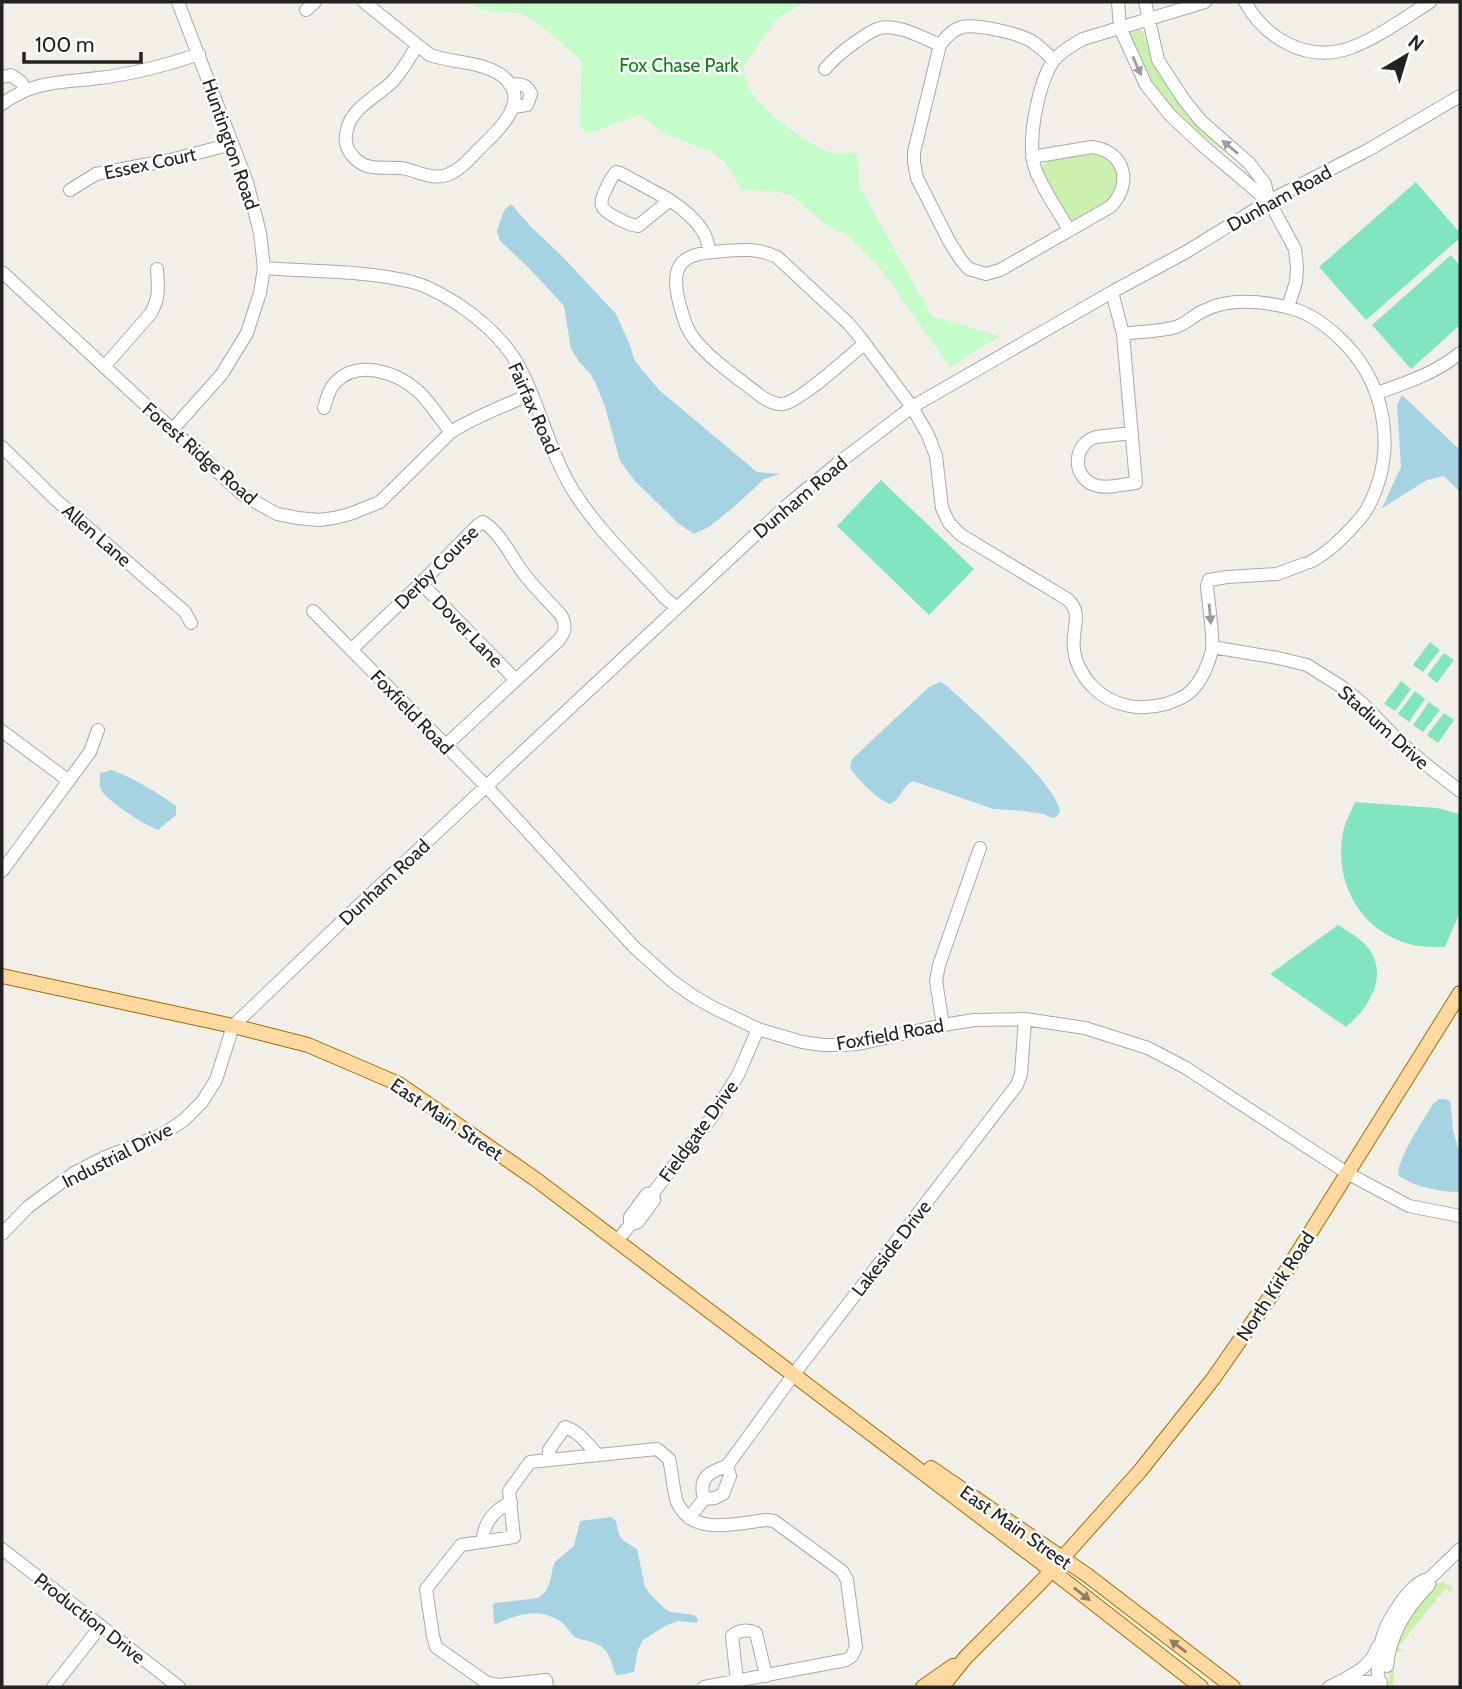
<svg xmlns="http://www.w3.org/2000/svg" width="1462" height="1689" font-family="Cabin,sans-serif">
  <rect width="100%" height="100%" fill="#f2efe8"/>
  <!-- grass -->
  <path fill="#cbefac" d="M1135,29L1142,30C1147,46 1153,61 1161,75C1181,111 1215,138 1244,167L1233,157L1196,132L1163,100L1147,75L1128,35L1131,30Z
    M1093,153C1118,157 1127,187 1107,203C1098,210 1086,215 1076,220H1071L1067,216L1043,172V164L1050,160Z
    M1443,1582L1451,1586L1453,1589L1450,1592L1445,1589L1398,1647V1648L1404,1651L1396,1652L1394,1663L1393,1687H1388L1391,1661L1406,1617L1434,1584Z"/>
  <!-- park -->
  <path fill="#c4fdca" d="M469,2H805L778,18L744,65C744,72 745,80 748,86C758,108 806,144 829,152C837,154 848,153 857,153L860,188L932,316L1000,336L950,367L880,268L848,236L826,225L791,195L773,191L742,190L724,161L712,152L665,134L640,115L586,134L580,124L582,61C571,52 532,16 522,14C505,10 482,15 469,2Z"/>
  <!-- pitch -->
  <path fill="#82e5c2" d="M1416,182L1460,233V238L1366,320L1319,267Z
    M1451,255L1460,266V325L1411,369L1372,325Z
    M881,480L974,569L929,615L837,526Z
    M1430,642L1440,650L1423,672L1413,665Z
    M1444,653L1454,660L1437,683L1427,675Z
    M1401,681L1411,689L1395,711L1384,704Z
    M1415,691L1425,699L1409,722L1398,714Z
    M1429,702L1440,710L1423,732L1413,725Z
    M1444,713L1454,720L1438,743L1427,735Z
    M1355,802L1437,808L1460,814V912L1445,947C1436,947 1427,947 1418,946C1363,936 1333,885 1343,832C1345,822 1351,812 1355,802Z
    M1338,925C1348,932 1361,938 1369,949C1389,977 1368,1009 1346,1027L1270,974Z"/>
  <!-- water -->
  <path fill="#a6d3e2" d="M511,204L532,228L560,254L616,314L629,343L635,361L659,390L757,472L780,474L764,479L734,507L709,527L694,534L678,523L634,480L620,461L605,407L596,384L590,373L580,363L571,349L564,306L527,266L500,241L497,232L500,221L505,209Z
    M1402,395L1460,450V492L1444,476L1427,480L1382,508L1401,467L1397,405Z
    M940,682L946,685C970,708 1057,783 1060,812L1056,817L1052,818L1044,814L1024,811L993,809L913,781C902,786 901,800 890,804C877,799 858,780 850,768L852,759L929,687Z
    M112,770C135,779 157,792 176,806V815L158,830C146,826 107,801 101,790C99,785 100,779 100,773Z
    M1439,1099H1445L1450,1101L1451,1107L1453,1130L1460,1155V1192C1441,1192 1414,1187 1398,1175C1398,1157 1423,1121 1433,1104Z
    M611,1517L616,1521C619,1540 621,1539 637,1549L645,1587L650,1594L665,1609L671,1612L694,1615L698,1619L697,1623L678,1621L665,1626L643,1640L638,1650L634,1672L619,1675H616C609,1658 611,1648 591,1642C586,1640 580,1640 575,1637C569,1632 566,1625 560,1621C536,1607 519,1614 496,1624L494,1623L493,1605L495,1603L538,1598C553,1589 549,1576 555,1562L574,1546L580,1521Z"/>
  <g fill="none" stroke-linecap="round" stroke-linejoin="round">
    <defs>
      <path id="minor" d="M364,2L430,55C452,63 481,61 501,75C534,99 498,131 480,148C470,158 461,170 447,175C433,180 419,172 406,169C386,165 366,174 352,155C346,148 344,140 347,130C351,108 378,96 393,81C402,71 410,57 417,46
        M1118,2L1120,28L1146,85L1170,115L1202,145L1268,201
        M1145,2L1158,60L1184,100L1201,121L1249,163L1265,184L1269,201L1295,249L1297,267L1296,282L1288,307
        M1245,2C1266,39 1307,63 1350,48C1376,39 1406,17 1430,2
        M306,10L315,2
        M825,69C834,58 843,51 854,43C862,38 869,32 877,29C895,22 923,38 940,45
        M2,77L11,75L21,82L26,90
        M510,85C520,83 527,84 531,94L527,105L513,107
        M2,104C35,80 61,83 99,78C133,74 167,65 199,54
        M1032,157L1092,147C1126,151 1133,185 1110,207L1000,270L986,274L969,269L961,260L949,241L917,178L914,162V152L940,45C946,37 952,30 962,27C977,24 1019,33 1033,42C1040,47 1047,54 1054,60
        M70,190L96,174L170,160L232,144
        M670,200L638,226C630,225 624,222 617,218C599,209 598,204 607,187C609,181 612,177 616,172L620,173L668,199C681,207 698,221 705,235C707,240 708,246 710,252
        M1069,230C1058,210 1042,189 1035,168C1026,144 1039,76 1056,58C1064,49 1073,45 1083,39L1205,2
        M264,268C312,272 364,270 412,282C428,286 445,296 459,305C484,322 507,343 521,370C541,409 550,454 574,492C598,530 633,563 664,597L677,608
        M2,272L243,495L277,514L298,518L319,520L334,518L350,514L380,502L451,432C476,416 504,406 531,394
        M1112,292L1123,334L1136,483C1123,484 1104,490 1092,484C1071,474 1074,443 1096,437L1132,433
        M1123,334C1140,331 1160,332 1176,327C1186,324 1194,315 1203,311C1228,298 1260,301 1286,307C1306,311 1322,322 1336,335C1386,379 1399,450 1367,509C1361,519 1352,528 1343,537C1333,547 1322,556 1310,562
        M864,344C848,357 800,402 783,404C775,405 769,401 762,397C740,379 714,363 696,341C686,330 683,316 679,302C671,269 678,254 714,252C736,250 757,247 777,257L848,323L859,336L912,407L928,435L936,456L942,508L949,523L961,535L1067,599C1084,613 1071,629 1074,649C1075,662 1083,677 1092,686C1112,707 1140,711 1166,704C1174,701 1184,698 1190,692C1201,682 1209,664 1212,650C1214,635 1208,602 1207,586L1209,580L1227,577L1277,574L1304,564
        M104,367L151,313C160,298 158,285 157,269
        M1377,393C1406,383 1436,373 1460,353
        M324,408C327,399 328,390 335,383C358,358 399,373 420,393C431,404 441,420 451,432
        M172,430L222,374L247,333L260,293L264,268L260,233L247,182L178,2
        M2,447L56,500L185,612L191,623
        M421,583L515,679
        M313,611L486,786L634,947L672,981L693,996L714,1008L758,1029L802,1042L823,1045H844L863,1043L943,1025L974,1020L1025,1019L1085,1028L1148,1048L1186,1068L1347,1173L1409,1206L1460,1216
        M1212,647L1278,658L1307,665L1342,687L1362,703L1398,740L1424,763L1460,791
        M351,650L421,583L478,525L483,522C501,533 511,557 524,574C535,588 548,601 561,615C566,625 566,631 559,640L445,746
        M2,731L69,781
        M2,871L90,752L98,730
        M943,1025L936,981L939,965L980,848
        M630,1225L638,1222L654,1200L653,1193
        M2,1234L28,1207L74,1173L103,1158L163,1134L184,1120L202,1102L216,1080L233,1026L357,907L785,507L837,464L912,407L1112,292L1186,252L1269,201L1368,150L1460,96
        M617,1241L630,1225V1217L647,1194L653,1193L712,1117L738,1075L758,1029
        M548,1460L549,1450L565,1427C579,1431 588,1445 598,1455
        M704,1499C698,1477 709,1472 727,1466L794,1374L1017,1085L1021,1074L1025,1019
        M689,1518L704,1499L715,1498L723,1494L730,1476L727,1466
        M482,1542C484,1522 494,1510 511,1502
        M2,1549L179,1687
        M1387,1666C1390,1634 1407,1607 1429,1585V1579
        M737,1681L732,1636C739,1630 748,1629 756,1633L766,1676
        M1339,1682C1356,1673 1371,1666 1378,1646
        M53,1687L100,1627
        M547,1687L546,1680L498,1685L487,1683L436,1647L433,1636L426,1589L461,1545L514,1537L509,1491L530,1462L657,1449L669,1459C672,1471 673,1490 677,1502C692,1537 737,1523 766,1520L774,1521L842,1571L847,1580L856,1647L852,1656L846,1660L704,1687
        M1329,1687L1339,1682H1381
        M1381,1687C1381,1684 1379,1680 1378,1677C1377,1669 1380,1651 1381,1643C1384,1625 1410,1581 1429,1579L1460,1549"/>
      <path id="major" d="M2,976L233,1026L308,1045L399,1084L538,1181L1051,1570L1201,1687
        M931,1468L1087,1575L1233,1687
        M923,1687L953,1666
        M942,1687L966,1657L1041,1582L1140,1471L1213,1379L1270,1297L1460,993"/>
    </defs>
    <!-- minor casing -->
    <use href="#minor" stroke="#a9a9a9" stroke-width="14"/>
    <!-- major casing -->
    <use href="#major" stroke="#9f6f00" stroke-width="16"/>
    <!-- minor -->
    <use href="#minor" stroke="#fff" stroke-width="12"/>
    <!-- major -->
    <use href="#major" stroke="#ffd9a0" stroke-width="14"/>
  </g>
  <!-- one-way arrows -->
  <defs><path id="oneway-solid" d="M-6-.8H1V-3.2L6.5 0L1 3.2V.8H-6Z" transform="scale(1.75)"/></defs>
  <g fill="#9c9c9c">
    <use href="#oneway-solid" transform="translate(1137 66) rotate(66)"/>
    <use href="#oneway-solid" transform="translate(1230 147) rotate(-140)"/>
    <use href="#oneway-solid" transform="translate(1210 614) rotate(85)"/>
  </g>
  <g fill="#907e61">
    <use href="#oneway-solid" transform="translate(1082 1594) rotate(38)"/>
    <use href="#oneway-solid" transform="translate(1178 1646) rotate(-143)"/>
  </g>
  <g text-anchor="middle" stroke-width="5" stroke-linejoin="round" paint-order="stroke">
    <!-- park labels -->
    <g font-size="19" fill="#058513" stroke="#fff">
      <text x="679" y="72">Fox Chase Park</text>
    </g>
    <!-- street labels -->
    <g font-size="19" fill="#222" stroke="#fff">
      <text transform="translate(231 144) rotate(71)" y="7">Huntington Road</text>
      <text transform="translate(150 163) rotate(-12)" y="7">Essex Court</text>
      <text transform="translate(1279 198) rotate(-29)" y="7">Dunham Road</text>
      <text transform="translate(534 408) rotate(66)" y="7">Fairfax Road</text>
      <text transform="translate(200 453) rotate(41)" y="7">Forest Ridge Road</text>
      <text transform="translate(800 497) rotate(-40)" y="7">Dunham Road</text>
      <text transform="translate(97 535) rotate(41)" y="7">Allen Lane</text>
      <text transform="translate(436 567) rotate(-45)" y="7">Derby Course</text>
      <text transform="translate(468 631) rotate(46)" y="7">Dover Lane</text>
      <text transform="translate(412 712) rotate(46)" y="7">Foxfield Road</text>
      <text transform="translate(1384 727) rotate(42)" y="7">Stadium Drive</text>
      <text transform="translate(384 882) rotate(-43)" y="7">Dunham Road</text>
      <text transform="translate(890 1034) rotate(-10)" y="7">Foxfield Road</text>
      <text transform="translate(447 1119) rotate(34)" y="7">East Main Street</text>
      <text transform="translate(698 1131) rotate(-54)" y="7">Fieldgate Drive</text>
      <text transform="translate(117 1155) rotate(-27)" y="7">Industrial Drive</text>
      <text transform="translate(891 1248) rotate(-52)" y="7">Lakeside Drive</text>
      <text transform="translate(1275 1286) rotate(-57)" y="7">North Kirk Road</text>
      <text transform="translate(1016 1527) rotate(35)" y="7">East Main Street</text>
      <text transform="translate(90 1618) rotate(38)" y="7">Production Drive</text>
    </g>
  </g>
  <!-- border -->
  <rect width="1462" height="1689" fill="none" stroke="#222222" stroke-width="7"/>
  <!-- north arrow -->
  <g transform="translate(1406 56) rotate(38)" stroke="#ffffff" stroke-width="5" paint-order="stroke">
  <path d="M0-5L12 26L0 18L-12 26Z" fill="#222222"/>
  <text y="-10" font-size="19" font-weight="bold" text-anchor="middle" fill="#222222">N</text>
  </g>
  <!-- scale -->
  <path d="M24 52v10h117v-10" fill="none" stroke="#222222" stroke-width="3.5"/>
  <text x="35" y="52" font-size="21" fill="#222222" stroke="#ffffff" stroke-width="5" paint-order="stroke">100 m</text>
</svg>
